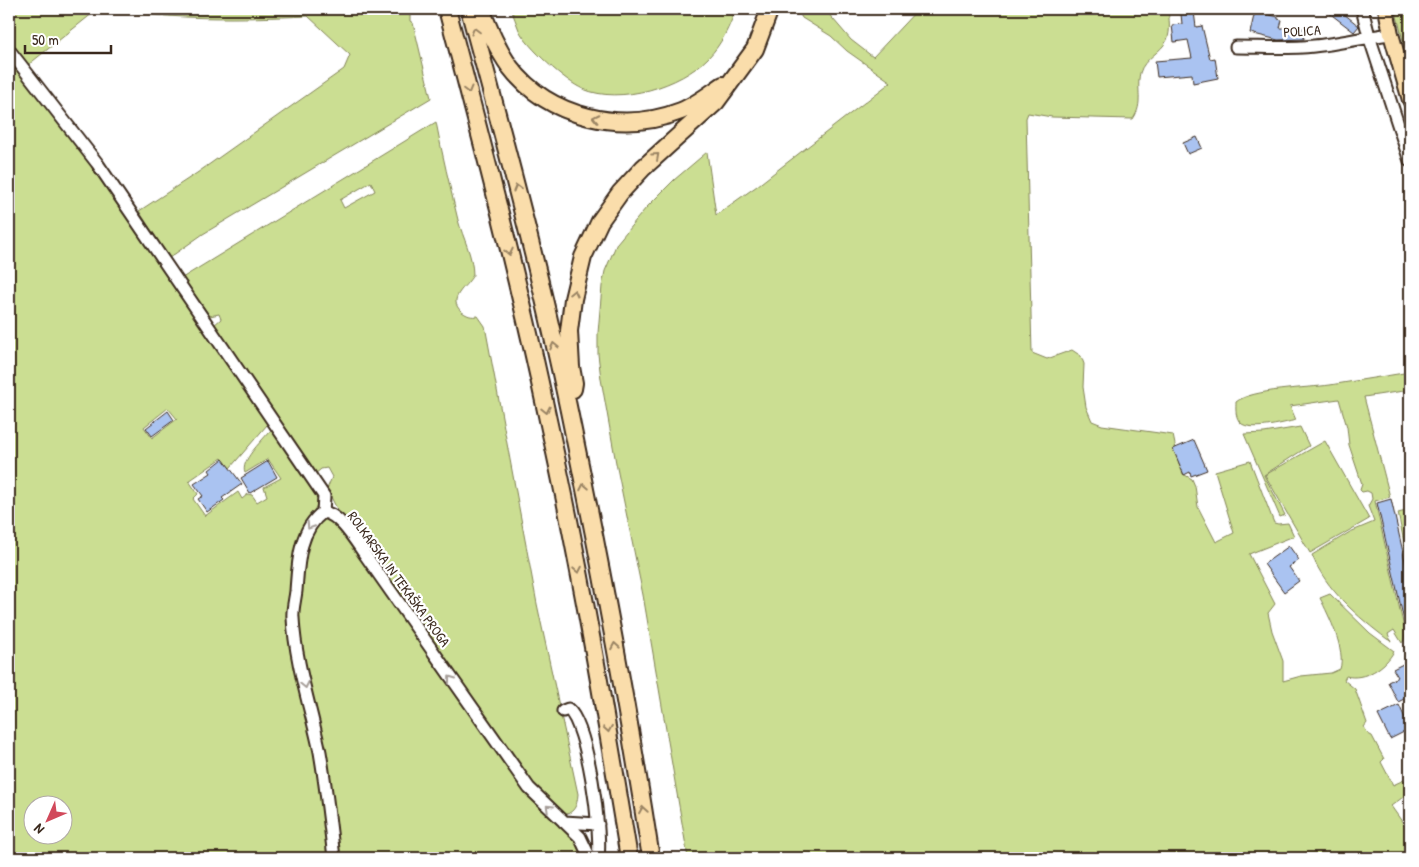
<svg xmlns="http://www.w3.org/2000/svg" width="1419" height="867" font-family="'Patrick Hand',sans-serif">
  <rect width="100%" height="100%" fill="#fff"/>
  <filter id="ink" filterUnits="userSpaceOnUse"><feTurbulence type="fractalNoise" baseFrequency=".02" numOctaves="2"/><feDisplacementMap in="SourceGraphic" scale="10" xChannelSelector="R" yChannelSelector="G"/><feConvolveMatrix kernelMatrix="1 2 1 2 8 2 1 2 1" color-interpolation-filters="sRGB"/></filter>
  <g filter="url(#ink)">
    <!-- green -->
    <path fill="#cbde92" stroke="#838458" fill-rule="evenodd" d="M9,9H98L28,65L9,41Z
      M106,9H410V21L413,23L431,98L203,234L169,258L139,211L197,173L344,69L350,55L308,16C241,19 172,20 106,9Z
      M511,9H736C729,27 722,44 708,58C681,86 620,105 583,89C566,82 527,47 519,30C516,23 514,16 511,9Z
      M797,9H830L827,12L851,40L873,57L918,9H1168C1169,18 1171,31 1167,40C1161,53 1144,58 1140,73C1136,90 1144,103 1133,119L1052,117L1028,113L1026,118L1032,353L1047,359L1072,350L1081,356L1084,364L1083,387L1086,407L1092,421L1102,425L1173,435L1179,464L1183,474L1192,479L1195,486L1198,507L1216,542L1234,533L1215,471L1250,461L1274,523L1278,524L1288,523L1294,536L1249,554L1275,604L1268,613L1272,631L1283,661V681L1301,676L1331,673L1340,669C1346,650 1329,616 1320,598L1330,594L1370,633L1394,651C1386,667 1364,681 1346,676L1344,680L1355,689L1367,723L1364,727L1368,734L1372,736L1384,759L1381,762L1393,785L1404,780L1410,792L1391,806L1410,833V858H688L643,595L616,463L601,379L598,354V333L602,286L605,271L617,243L646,208L674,180L707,152L716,215L757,186L891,82L847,51L831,36L802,18Z
      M1396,9H1410V69L1397,16Z
      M9,57L82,148L266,418L267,425L230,468L222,458L189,481L198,494L193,499L205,516L238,492L242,499L248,494L252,495L257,502L267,496L264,487L281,478L268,459L245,473C240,461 261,442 268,433L273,430L318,496L319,501C309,520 299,540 295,561C284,621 298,668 310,726C316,756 321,786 326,816L331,815L332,813L323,756L301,650L296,618L305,542L311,529L322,519H332L346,533L360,554L366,550L341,517L327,489L332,477L327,468L321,469L314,475L214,325L221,319L219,314L210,316L182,278L436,122C442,154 450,187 458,220C463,238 473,256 473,275C466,288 446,298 462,312C468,316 471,317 478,316L485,326L537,604L578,794C577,807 574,813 561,816L546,800L542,803L575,836L586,858H9ZM371,182L375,191L344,208L340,200ZM168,408L177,419L152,438L144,427ZM32,804H62V834H32Z
      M1410,372V390L1364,397L1390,497L1375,501L1405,632L1404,640L1402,643L1394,630L1388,634L1391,641L1387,639C1358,617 1326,590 1312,555L1350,532L1374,522L1368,506L1372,499L1371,493L1367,491L1362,492L1360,490L1362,484L1349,445L1347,427L1339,399L1290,406L1296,420C1284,423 1246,433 1239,421C1235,415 1236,408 1236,402C1251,389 1309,388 1330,385C1357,381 1383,376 1410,372Z
      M1300,427L1309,446L1264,475L1285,515L1280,517L1244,434L1264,433Z
      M1325,441L1369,519L1310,553L1265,475Z
      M1410,510V572L1398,513Z"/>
    <!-- building -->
    <path fill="#aac3f1" stroke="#3b2a1e" d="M1324,9H1338L1359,26L1354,32Z
      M1255,11L1278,17V19L1282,20L1280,28H1303L1304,39L1278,40L1250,33Z
      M1194,12L1196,27L1202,26L1210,59L1215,58L1218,78L1193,83L1192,74L1157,77L1155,61L1192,58L1188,40L1174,42L1172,25L1182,24L1181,14Z
      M1197,137L1202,148L1188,154L1183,143Z
      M168,411L174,420L152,436L146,428Z
      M1194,440L1207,470L1191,476L1190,472L1184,475L1173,449Z
      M223,459L242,484L222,498L224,500L207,512L198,499L203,496L194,484L211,473L209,470Z
      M268,461L277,477L250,493L241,478Z
      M1391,499L1410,583V629H1406L1377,503Z
      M1289,546L1299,560L1289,567L1299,581L1284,592L1264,564Z
      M1403,664L1407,672L1410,670V696L1398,702L1388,682L1398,677L1393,669Z
      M1399,705L1410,729L1390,739L1378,715Z"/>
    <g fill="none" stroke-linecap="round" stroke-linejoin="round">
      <defs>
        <path id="minor" d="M1362,9L1369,36L1410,161
          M1236,47C1262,47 1288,49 1314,46C1339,44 1365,37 1391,34
          M9,50L97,163L324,496L323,512
          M563,711L568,709C588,725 602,833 598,858
          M564,822L598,824
          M334,858C330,823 326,787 320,752C311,709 295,661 293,618C292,610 295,600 296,591C298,563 299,530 323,512C340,514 356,542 366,556L529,788L580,837L590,858"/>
        <path id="major" d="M1386,9L1391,34L1410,100"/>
        <path id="highway" d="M447,9C483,145 519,282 548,420C580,565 605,712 629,858
          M469,9C505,142 541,276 569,411C600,560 628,709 651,858
          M481,9C489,29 497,49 510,67C549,118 622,134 681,111C696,105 710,94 723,85
          M573,389L574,383L571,367L569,331L573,299L583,257L600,221L620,193L643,168L716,102L755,49L770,9"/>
      </defs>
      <!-- minor casing -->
      <use href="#minor" stroke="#3b2a1e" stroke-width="15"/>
      <!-- major casing -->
      <use href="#major" stroke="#3b2a1e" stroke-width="18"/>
      <!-- highway casing -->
      <use href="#highway" stroke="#3b2a1e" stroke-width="20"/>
      <!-- minor -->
      <use href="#minor" stroke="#fff" stroke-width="11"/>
      <!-- major -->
      <use href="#major" stroke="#faddab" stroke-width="14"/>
      <!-- highway -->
      <use href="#highway" stroke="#faddab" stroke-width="16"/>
    </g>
    <!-- one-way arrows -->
    <defs><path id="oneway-chevron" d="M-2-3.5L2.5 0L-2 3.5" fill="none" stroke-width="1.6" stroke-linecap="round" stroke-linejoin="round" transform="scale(1.25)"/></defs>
    <g stroke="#9a8464">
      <use href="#oneway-chevron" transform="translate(475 31) rotate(-105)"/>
      <use href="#oneway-chevron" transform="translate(468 90) rotate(75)"/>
      <use href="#oneway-chevron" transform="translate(596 118) rotate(-168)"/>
      <use href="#oneway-chevron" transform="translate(656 156) rotate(-42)"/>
      <use href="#oneway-chevron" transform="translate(517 188) rotate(-105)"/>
      <use href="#oneway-chevron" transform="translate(509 252) rotate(77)"/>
      <use href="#oneway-chevron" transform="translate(574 293) rotate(-77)"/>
      <use href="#oneway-chevron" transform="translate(554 346) rotate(-103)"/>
      <use href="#oneway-chevron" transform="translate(546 410) rotate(77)"/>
      <use href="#oneway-chevron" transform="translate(584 487) rotate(-101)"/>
      <use href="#oneway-chevron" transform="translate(578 570) rotate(79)"/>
      <use href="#oneway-chevron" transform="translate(615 646) rotate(-100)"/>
      <use href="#oneway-chevron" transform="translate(608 729) rotate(81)"/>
      <use href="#oneway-chevron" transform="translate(643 810) rotate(-99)"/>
    </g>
    <g stroke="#a79f9a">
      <use href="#oneway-chevron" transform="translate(310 526) rotate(123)"/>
      <use href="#oneway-chevron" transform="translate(451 679) rotate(-125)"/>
      <use href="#oneway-chevron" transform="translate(305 685) rotate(78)"/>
      <use href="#oneway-chevron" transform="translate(549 808) rotate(-136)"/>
    </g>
  </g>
  <g text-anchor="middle" stroke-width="4.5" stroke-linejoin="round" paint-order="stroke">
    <!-- street labels -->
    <g font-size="14" fill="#3b2a1e" stroke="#fff">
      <text transform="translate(1302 31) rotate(-4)" y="5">POLICA</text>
      <text transform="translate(399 579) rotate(54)" y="5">ROLKARSKA IN TEKAŠKA PROGA</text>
    </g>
  </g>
  <!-- margin -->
  <rect width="1419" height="867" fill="none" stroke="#fff" stroke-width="30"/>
  <rect x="15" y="15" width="1389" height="837" fill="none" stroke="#3b2a1e" stroke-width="2" filter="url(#ink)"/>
  <!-- north arrow -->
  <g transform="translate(48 820) rotate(225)"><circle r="24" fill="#ffffff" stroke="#b1aaa5"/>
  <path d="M0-4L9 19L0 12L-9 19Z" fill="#d1495b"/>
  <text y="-8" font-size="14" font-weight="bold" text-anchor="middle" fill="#3b2a1e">N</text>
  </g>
  <!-- scale -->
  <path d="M25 45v8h86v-8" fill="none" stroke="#3b2a1e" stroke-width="2.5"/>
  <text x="32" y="45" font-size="15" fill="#3b2a1e" stroke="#ffffff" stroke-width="4" paint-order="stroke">50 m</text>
</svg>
